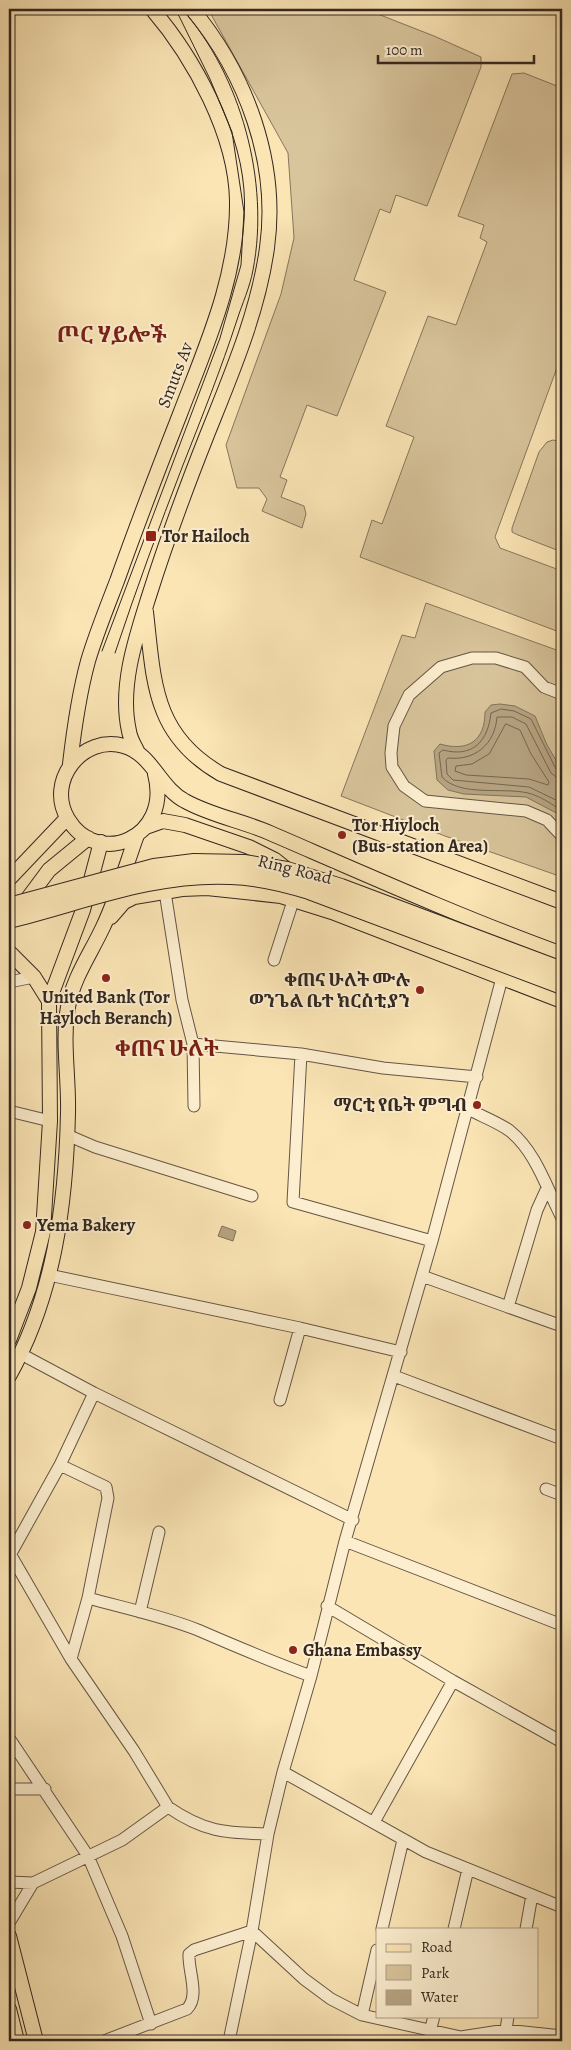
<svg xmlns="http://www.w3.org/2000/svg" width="571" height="2050" font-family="Alegreya,'Noto Serif Ethiopic',serif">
  <rect width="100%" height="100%" fill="#fbe5b5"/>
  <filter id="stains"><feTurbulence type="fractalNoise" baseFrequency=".004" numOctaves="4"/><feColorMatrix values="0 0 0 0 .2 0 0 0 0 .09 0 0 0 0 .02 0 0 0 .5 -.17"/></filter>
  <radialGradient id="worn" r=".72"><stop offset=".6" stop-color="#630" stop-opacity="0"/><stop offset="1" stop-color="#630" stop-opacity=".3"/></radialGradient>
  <!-- green -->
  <path fill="#d9c59c" stroke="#86765e" d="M208,9H365L434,36L481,57V67L427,206L396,195L390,213L380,209L354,280L386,292L337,416L307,405L280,477L287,480L281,497L304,506L306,514L302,528L262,511L267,499L259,488H237L226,445L281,294L294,238L288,153Z
    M524,73L562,88V354L495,537L500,548L562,571V633L360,557L372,520L382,524L414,437L386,426L428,316L456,325L487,242L480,238L484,225L458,216L512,74Z
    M553,440L562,442V552L518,535L512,532V528L539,452L547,442Z
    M426,603L562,652V877L445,836L341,796L402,635L415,638Z"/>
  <!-- water -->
  <path fill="#b7a482" stroke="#82725b" d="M500,704L515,706L535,716L547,745L562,770V816L526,797L464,794L448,790L437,780L434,751L440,744C468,752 485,741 485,712L491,705Z
    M222,1226L236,1231L233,1241L218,1236Z"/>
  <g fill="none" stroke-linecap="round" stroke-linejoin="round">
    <!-- shore -->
    <path stroke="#746651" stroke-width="1" d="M506,724L520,730L531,754L549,782L548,785L529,779L466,775L455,771L456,766L472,764L489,754Z
      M562,772L556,769L531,719L514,711L501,709L491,713C488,741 473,758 443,750L439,753L442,777C460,797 502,787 528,793C540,796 552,804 562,811
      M562,778L556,777L551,773L526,724L512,717H497C495,744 475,761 448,758L446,760L447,774L453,780L529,787L562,803"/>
    <defs>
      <path id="minor" d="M562,694L544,687L525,667L496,658H472L441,667L409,695L394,726L391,753L392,767L404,786L425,801L526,811L547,820L562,836
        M165,892L182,1000L193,1044L194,1106
        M274,960L294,898
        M9,982L34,977
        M193,1044L301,1054L383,1068L477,1077
        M301,1054L293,1202L432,1241
        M468,1109C481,1116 498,1122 510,1131C536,1152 547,1189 562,1218
        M9,1111L50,1121
        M67,1135L95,1147L252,1196
        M547,1188L537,1210L508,1307L562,1326
        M49,1275L300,1328L401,1352
        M422,1276L508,1307
        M21,1354L94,1393
        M394,1376L562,1439
        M280,1400L300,1328
        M60,1465L94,1393L353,1520
        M546,1489L562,1495
        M345,1541L562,1625
        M9,1552L71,1659L134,1751L168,1807
        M10,1555L60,1465L106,1487L108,1498L88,1598L71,1659
        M88,1598C124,1608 163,1616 198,1630C235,1646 272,1662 311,1676
        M327,1606L453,1681L562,1742
        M140,1612L159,1532
        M9,1738L88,1856L122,1936L151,2024
        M283,1772L426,1852L562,1907
        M9,1789H45
        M374,1822L453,1681
        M9,1882L33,1883L122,1840L168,1807C204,1832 225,1833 268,1834
        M9,1923L33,1883
        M382,1929L403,1840
        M454,1929L468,1869
        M526,1929L532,1895
        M362,2015L377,1950
        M506,2030L508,2016
        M430,2032L434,2016
        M104,2041L187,2009C200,1996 188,1971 189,1954L194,1950L252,1931L304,1979L331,1999L362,2015L461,2037L506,2030L562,2036
        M229,2041L252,1931L268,1834L283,1772L311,1676L345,1541L432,1241L502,978"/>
      <path id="major" d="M146,612C154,682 153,735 221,774L562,902
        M138,753C135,746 130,739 129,731C119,687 136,637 149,596C166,542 186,488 207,435C231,375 258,313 267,248C279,162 246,74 192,9
        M70,764C74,729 79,694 88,661C96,634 107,607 117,581C137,525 158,470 180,414C206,346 238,276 237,201C236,135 194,58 152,9
        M155,774C172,838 98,869 68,819C45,781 83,734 124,746C152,754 160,788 185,801C212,816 243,821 270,833C367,875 463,918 562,954
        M146,827L163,821L185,825L249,847L275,860L290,872
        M9,879L67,818
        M23,905L49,870L88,838
        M111,917L124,902L134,897L182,889L207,888L281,896L332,912L562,1001
        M9,952L34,977L49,1001
        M9,1340L29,1288L43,1232L50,1121L49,1001L83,910L101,842
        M9,1376C54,1296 66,1204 68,1113C69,1078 62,1041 68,1007C73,978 91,953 103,927C117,898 126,865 137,835
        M9,1936L36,2041
        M9,2009L17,2041"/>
    </defs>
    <!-- minor casing -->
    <use href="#minor" stroke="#645645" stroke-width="13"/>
    <!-- major casing -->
    <use href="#major" stroke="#322720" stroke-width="16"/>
    <!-- minor -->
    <use href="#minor" stroke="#fceecf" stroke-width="11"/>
    <!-- major -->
    <use href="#major" stroke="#fbe5b5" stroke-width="14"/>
    <!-- tram -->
    <path stroke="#322720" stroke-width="1" d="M102,651L220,338L241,265L244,212L232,132L210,79L179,16L172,9
      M115,653C136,590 159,527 183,465C202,417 221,369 237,320C242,304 250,287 253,270C270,182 241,75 182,9"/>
    <defs>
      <path id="highway-bridge" d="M9,906L154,867L194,862L244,863L287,870L341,887L562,970
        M9,920C82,902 154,872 231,876C257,877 284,883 309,891L562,986"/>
    </defs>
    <!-- highway-bridge casing -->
    <use href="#highway-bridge" stroke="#322720" stroke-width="18" stroke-linecap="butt"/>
    <!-- highway-bridge -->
    <use href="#highway-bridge" stroke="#fbe5b5" stroke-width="16"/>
  </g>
  <!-- markers -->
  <g fill="#8f2418" stroke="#fceecf" stroke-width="2">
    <rect x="145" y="530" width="12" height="12" rx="2.5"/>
    <circle cx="342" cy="835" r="5"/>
    <circle cx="106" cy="978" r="5"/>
    <circle cx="420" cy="990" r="5"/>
    <circle cx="477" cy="1105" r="5"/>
    <circle cx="27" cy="1225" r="5"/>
    <circle cx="293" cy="1650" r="5"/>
  </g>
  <g text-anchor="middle" stroke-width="4" stroke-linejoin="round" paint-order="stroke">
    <!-- street labels -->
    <g font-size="18" fill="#322720" stroke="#fceecf">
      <text transform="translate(175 375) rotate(-69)" y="6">Smuts Av</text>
      <text transform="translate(295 869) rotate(14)" y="6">Ring Road</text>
    </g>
    <!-- poi labels -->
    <g font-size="18" font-weight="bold" fill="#322720" stroke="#fceecf" text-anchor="start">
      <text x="162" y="542">Tor Hailoch</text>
      <text x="352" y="831">Tor Hiyloch<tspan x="352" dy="21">(Bus-station Area)</tspan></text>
      <text x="410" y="986" text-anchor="end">ቀጠና ሁለት ሙሉ<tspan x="410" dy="21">ወንጌል ቤተ ክርስቲያን</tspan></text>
      <text x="106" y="1003" text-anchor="middle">United Bank (Tor<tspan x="106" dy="21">Hayloch Beranch)</tspan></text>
      <text x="467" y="1111" text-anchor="end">ማርቲ የቤት ምግብ</text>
      <text x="37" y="1231">Yema Bakery</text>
      <text x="303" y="1656">Ghana Embassy</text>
    </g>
    <!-- district labels -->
    <g font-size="22" font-weight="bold" fill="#7a1f14" stroke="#fceecf">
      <text x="112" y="342">ጦር ሃይሎች</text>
      <text x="167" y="1056">ቀጠና ሁለት</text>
    </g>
  </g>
  <!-- margin -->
  <rect width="571" height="2050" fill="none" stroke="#fbe5b5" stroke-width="30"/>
  <rect x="10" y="10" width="551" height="2030" fill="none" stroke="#322720" stroke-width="2.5"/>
  <rect x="15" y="15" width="541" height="2020" fill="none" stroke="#322720"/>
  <!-- legend -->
  <rect x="376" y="1928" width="162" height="90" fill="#fceecf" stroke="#ab9e89"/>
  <rect x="386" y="1944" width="25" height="8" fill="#fbe5b5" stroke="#ab9e89"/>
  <text x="421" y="1952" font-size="15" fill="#322720">Road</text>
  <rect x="386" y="1965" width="25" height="15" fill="#d9c59c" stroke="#ab9e89"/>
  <text x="421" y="1978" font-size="15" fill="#322720">Park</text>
  <rect x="386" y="1990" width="25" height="15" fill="#b7a482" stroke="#ab9e89"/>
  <text x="421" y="2002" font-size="15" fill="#322720">Water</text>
  <!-- scale -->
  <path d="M378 55v8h156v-8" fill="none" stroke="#322720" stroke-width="2.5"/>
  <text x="386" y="55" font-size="15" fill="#322720" stroke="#fceecf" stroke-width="4" paint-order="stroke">100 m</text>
  <rect width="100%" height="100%" filter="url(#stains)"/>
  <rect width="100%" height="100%" fill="url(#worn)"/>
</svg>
